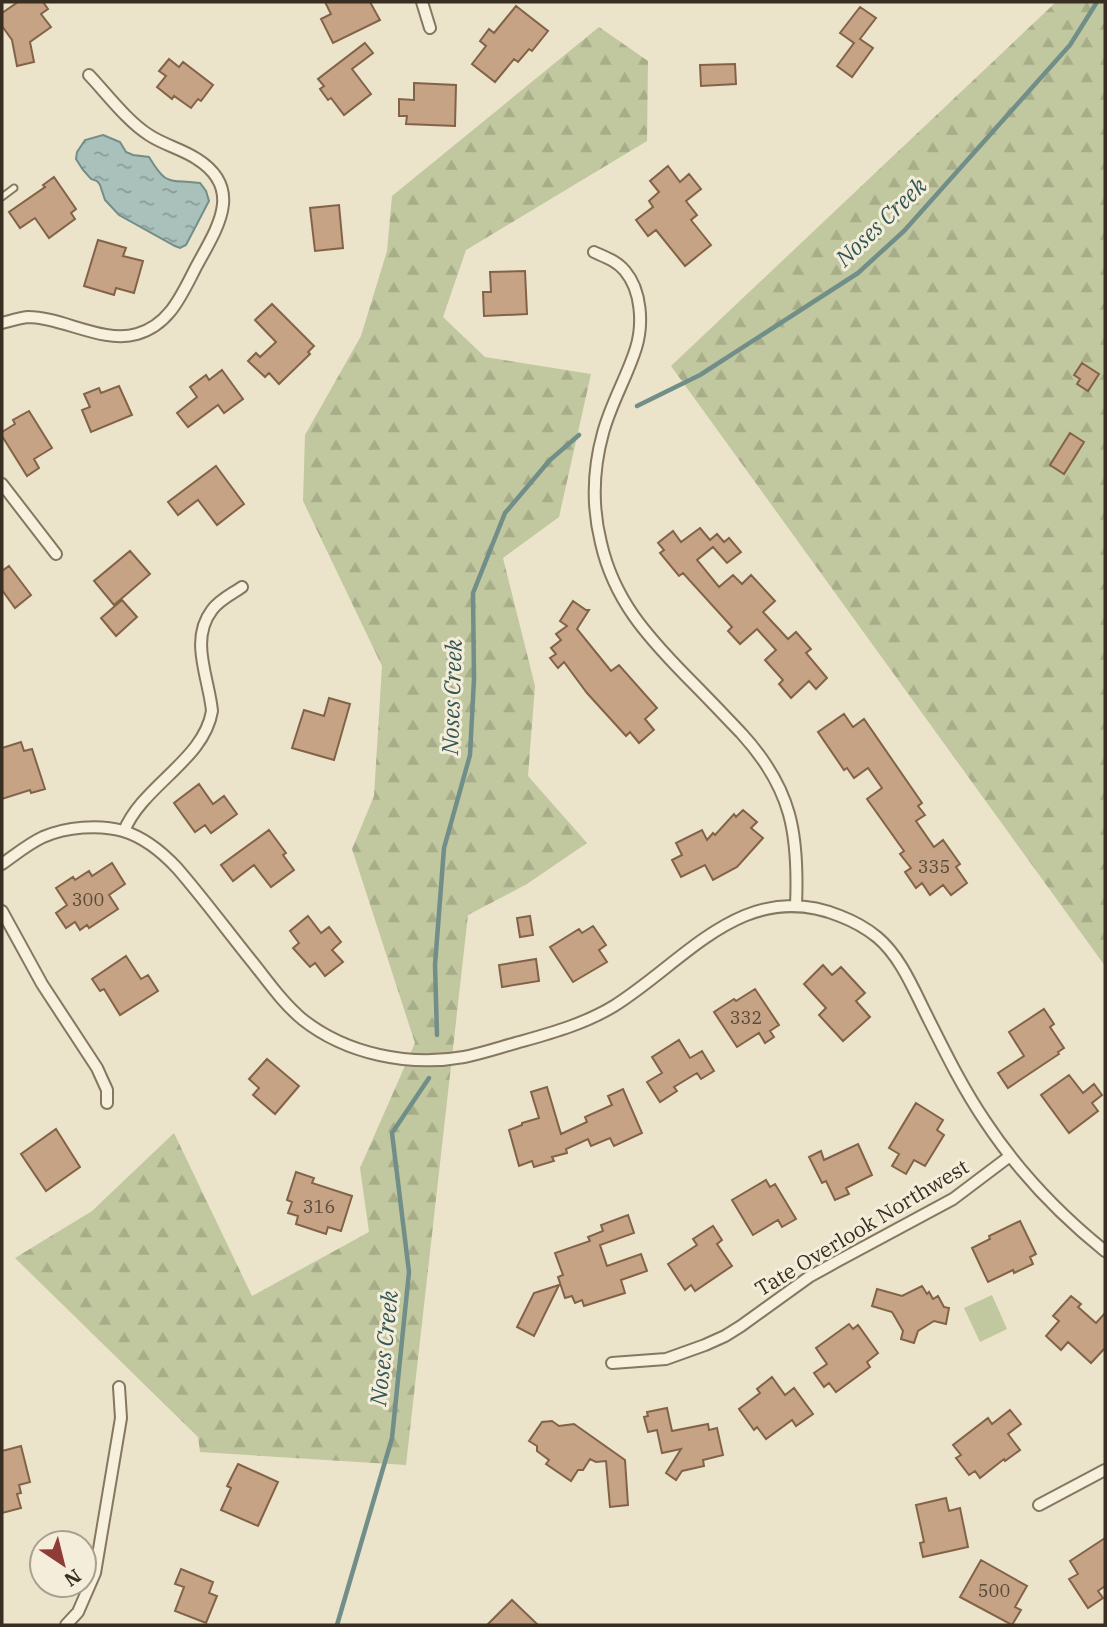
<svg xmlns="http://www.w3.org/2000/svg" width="1107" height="1627" font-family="'IBM Plex Serif',serif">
  <defs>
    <pattern id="forest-firs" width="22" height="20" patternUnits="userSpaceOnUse" patternTransform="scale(1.75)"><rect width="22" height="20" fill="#c1c89f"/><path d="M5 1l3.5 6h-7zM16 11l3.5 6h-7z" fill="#a7ac89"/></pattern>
    <pattern id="water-ripples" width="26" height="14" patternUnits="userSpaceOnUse" patternTransform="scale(1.75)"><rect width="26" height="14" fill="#aac0bb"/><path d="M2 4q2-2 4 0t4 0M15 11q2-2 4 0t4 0" fill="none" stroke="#8b9c98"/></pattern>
  </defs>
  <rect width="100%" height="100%" fill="#ebe3ca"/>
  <!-- forest -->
  <path fill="url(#forest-firs)" d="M1056,2H1105V966L671,366Z
    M599,27L648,61L647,141L466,250L443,317L485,357L591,374L559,517L503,558L535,686L528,776L587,843L527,884L468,915L406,1465L200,1452L198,1437L15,1258L92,1211L174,1133L252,1296L369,1232L360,1168L415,1043L352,849L374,796L382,666L303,501L305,435L361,336L387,251L392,196Z"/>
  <!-- pitch -->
  <path fill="#c1c89f" d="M992,1295L1007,1329L980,1342L964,1308Z"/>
  <!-- water -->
  <path fill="url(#water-ripples)" stroke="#718e89" stroke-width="2" d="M103,135L120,142L126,152L133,155L149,157C167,187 168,179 200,183L206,191L209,201L186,245L180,248L175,246L119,215L105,200L100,185L97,181L91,179L83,170L76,159L77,152L85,140Z"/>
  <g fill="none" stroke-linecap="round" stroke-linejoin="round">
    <!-- stream -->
    <path stroke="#718e89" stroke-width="4.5" d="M637,406L700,375L858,273L904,231L1070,45L1097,2
      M437,1035L435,965L444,848L470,755L474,679L473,593L505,513L550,460L579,435
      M337,1625L392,1438L409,1272L392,1133L429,1078"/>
  </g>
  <!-- building -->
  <path fill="#c5a384" stroke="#836348" stroke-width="2" d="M18,2H43L48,9L41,14L51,27L30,42L34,62L17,66L12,40L2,26V13Z
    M325,2H370L380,20L333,43L321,19L331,14Z
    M516,6L548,31L532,51L529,49L518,62L514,59L495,82L472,64L486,46L480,41L489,29L494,33Z
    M860,7L876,18L860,39L873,48L852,77L837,66L854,43L840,33Z
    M365,43L373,53L352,69L371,94L344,115L331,98L328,100L320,89L324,86L318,79Z
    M169,59L179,67L183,62L213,85L201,101L198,99L191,108L174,96L172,99L157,87L166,76L159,71Z
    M735,64L736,84L701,86L700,65Z
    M414,83L456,85L455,126L406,124L407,116H399V99L414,100Z
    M668,166L680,182L689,174L701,189L686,201L697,215L691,220L711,245L685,266L656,230L648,236L636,220L653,207L649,201L659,192L650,181Z
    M54,177L76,209L71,213L75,219L49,238L35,218L20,228L9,212L45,187L43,185Z
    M339,205L343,248L315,251L310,208Z
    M98,240L126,248L123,256L143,261L134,293L116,288L114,295L84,286Z
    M525,271L527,314L484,316L483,292H491L490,272Z
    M272,304L314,346L308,352L310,354L279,384L269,373L265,377L248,361L256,353L260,357L276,342L255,320Z
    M1082,363L1099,374L1088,391L1077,384L1080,379L1074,375Z
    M222,370L243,399L224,413L218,405L188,427L177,413L197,397L190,387L206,375L209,380Z
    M119,386L132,415L91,432L82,410L90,407L84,394L99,388L101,393Z
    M29,411L52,448L34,459L39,468L27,476L2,436V432L15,424L13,420Z
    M1070,433L1084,442L1064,474L1050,465Z
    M216,466L244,504L217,525L198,500L178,515L168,502Z
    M700,528L710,540L717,534L724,542L729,538L741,552L727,563L713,547L697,560L719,587L733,575L742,584L751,575L775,601L763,612L788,639L796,632L811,649L806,653L827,678L816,689L809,681L791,698L779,684L783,680L765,660L776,650L757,629L740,644L728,631L732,627L683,573L679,576L660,553L664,550L658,543L673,531L681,542Z
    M130,551L150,574L114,605L94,581Z
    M9,566L31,595L15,608L2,590V571Z
    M122,600L137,617L116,636L101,618Z
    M573,601L586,610H589L577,629L611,671L619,665L657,708L645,719L654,730L639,743L630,732L626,736L587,693L564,662L558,668L550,658L556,654L551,648L561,640L556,634L567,626L560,621Z
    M329,698L350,704L334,760L292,748L304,710L324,716Z
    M844,714L853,727L864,719L922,803L918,806L925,815L916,821L934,847L943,840L960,864L956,867L967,883L951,895L943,885L930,895L922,883L916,888L905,872L911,868L900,854L904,851L867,799L882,788L868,768L854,778L847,768L844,770L818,732Z
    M21,742L24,751L32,749L45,789L31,793L30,790L2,799V748Z
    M199,784L213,804L224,796L237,814L211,833L205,825L195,832L174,803Z
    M743,810L757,822L751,828L763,838L737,867L713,880L705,865L681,877L672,860L682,855L676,843L702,830L707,840L713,833L715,835L734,814L736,817Z
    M269,830L286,853L283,855L294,870L271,887L254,865L233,881L221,865Z
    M112,863L125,884L109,895L118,909L89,928L87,925L80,930L75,922L66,928L56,913L67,905L56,888L73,877L75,880L89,871L92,876Z
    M308,916L321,933L329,927L341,942L332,950L343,962L325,976L315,963L310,967L293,948L299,943L290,931Z
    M530,916L533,935L520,937L517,918Z
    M593,926L606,945L599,950L607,962L573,982L550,947L579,929L582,933Z
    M126,956L141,979L148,975L158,991L120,1015L104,989L100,991L92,979Z
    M536,959L539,981L502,987L499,965Z
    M823,965L832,975L841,967L865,993L856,1001L870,1017L843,1041L819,1015L826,1008L804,984Z
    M755,989L779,1025L770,1031L774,1037L765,1043L759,1033L737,1047L714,1012L734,999L736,1001Z
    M1044,1009L1054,1024L1050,1027L1064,1048L1058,1052L1059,1054L1008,1088L998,1073L1024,1056L1009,1032Z
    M679,1040L690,1058L702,1051L714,1071L701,1079L697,1073L674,1087L677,1091L660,1102L647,1082L662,1073L652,1057Z
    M267,1059L299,1086L275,1114L253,1095L259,1088L249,1079Z
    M1069,1075L1083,1093L1094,1084L1102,1095L1092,1103L1098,1111L1069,1133L1041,1095Z
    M547,1087L561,1134L587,1122L585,1117L612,1105L608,1096L623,1089L642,1133L614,1146L610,1138L591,1146L588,1139L566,1149L567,1153L552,1157L554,1161L534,1167L532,1161L519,1166L509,1130L522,1125V1123L539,1118L531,1092Z
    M916,1103L943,1120L937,1130L944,1135L925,1166L914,1160L906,1174L892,1166L899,1154L889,1148Z
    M56,1129L80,1167L46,1191L21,1154Z
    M858,1144L872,1175L846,1188L849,1194L835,1200L826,1181L822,1183L809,1157L821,1151L824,1160Z
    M296,1172L314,1178L312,1183L352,1196L341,1231L328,1227L326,1234L296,1224L298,1216L288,1213L292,1202L287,1200Z
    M766,1180L770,1187L775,1184L796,1219L782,1227L778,1220L753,1235L732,1200Z
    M628,1215L634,1233L600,1245L607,1266L641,1254L647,1271L621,1280L625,1293L584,1306L582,1300L575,1303L572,1296L565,1298L558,1277L563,1275L555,1253L590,1241L588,1237L603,1231L601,1225Z
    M1020,1221L1036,1254L1030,1257L1033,1264L1014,1273L1013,1270L988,1282L972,1248L990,1239L989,1236Z
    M713,1226L722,1240L717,1244L732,1266L695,1291L691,1285L685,1290L668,1264L697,1245L693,1239Z
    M559,1285L534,1336L517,1327L534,1293Z
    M922,1286L927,1294L929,1292L933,1299L938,1296L944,1307L949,1308L946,1324L934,1321L918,1331L914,1343L901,1339L903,1331L892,1312L872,1306L877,1289L902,1296Z
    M1071,1296L1081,1304L1078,1307L1096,1323L1105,1313V1348L1091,1363L1068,1342L1061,1350L1046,1336L1059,1321L1053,1316Z
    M849,1324L853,1329L858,1325L878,1353L867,1362L870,1367L836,1392L829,1383L824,1387L814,1373L827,1364L816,1348Z
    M772,1377L785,1395L794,1388L813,1414L796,1426L792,1420L766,1439L757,1427L754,1430L739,1409L760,1393L757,1389Z
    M667,1408L672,1431L708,1424L709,1430L717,1428L723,1455L703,1460L704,1466L682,1471L676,1480L666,1473L681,1449L662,1453L657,1430L648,1432L644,1417L648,1416L647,1412Z
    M1010,1410L1021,1424L1008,1434L1020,1450L1005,1461L1004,1459L980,1478L975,1471L969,1475L956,1458L961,1455L953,1445L988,1418L992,1424Z
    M552,1421L559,1426L574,1424L625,1460L628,1505L610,1507L606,1461L596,1462L590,1459L583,1470H578L571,1481L546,1464L549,1460L537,1451V1446L529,1441L542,1422Z
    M21,1446L30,1482L19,1485L21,1493L17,1494L21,1508L2,1513V1451Z
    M238,1464L278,1482L258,1526L221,1510L231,1488L227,1486Z
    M946,1498L949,1511L960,1508L968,1547L923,1557L920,1543L924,1542L916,1505Z
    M1105,1538V1586L1098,1591L1103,1598L1088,1608L1069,1579L1078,1574L1070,1561Z
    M981,1560L1027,1586L1015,1607L1021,1610L1012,1625L960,1597Z
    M181,1569L213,1582L209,1593L217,1596L206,1623L175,1611L184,1587L175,1584Z
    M512,1600L538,1625H487Z"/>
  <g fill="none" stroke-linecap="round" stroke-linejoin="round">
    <defs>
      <path id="lane" d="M2,197L14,188"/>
      <path id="street" d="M422,2L430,28
        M594,252C605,257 617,261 625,271C642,291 643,325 636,348C627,377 611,403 603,433C593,469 592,507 601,543C614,600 647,636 686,676C705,695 723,714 742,734C792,789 799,834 796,906
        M2,323C10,321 19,318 28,317C62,317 103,344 137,334C169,325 181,296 195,269C215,231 246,190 197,159C182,149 164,145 149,135C127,121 107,94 89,75
        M2,484L56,554
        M124,831C143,785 204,760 212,711C209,678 189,640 212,610C219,600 232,594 242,587
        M2,864C15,855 28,844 43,837C66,827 99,824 123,831C143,837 163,853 177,868C204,899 228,932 254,964C269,983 283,1003 302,1019C346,1054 409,1067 464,1057C484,1053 504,1046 523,1041C555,1032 586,1023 614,1006C686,961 744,877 840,916C853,921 866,928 877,937C900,956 913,988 926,1014C944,1050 962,1087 985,1121C1018,1171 1059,1214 1105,1251
        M2,911L42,984L97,1068L107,1090V1103
        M612,1363L666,1359L705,1345L725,1336L741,1326L809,1277L836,1262L953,1199L1010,1156
        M1039,1505L1105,1470
        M66,1625L78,1612L95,1573L121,1418L119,1387"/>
    </defs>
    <!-- lane casing -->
    <use href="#lane" stroke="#867760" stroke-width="9"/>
    <!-- street casing -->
    <use href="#street" stroke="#867760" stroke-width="14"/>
    <!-- lane -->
    <use href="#lane" stroke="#f6f0dd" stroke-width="5"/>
    <!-- street -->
    <use href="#street" stroke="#f6f0dd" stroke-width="10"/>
  </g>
  <g text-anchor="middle" stroke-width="6" stroke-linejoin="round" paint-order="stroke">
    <!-- number labels -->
    <g font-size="18" fill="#5b4b3a">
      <text x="934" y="873">335</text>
      <text x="88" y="906">300</text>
      <text x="746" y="1024">332</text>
      <text x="319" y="1213">316</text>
      <text x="994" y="1597">500</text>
    </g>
    <!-- street labels -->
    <g font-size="21" fill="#382e22" stroke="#f3edd9">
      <text transform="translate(862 1228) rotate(-31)" y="7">Tate Overlook Northwest</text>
    </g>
    <!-- water labels -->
    <g font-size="23" font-style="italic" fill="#335656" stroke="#f3edd9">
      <text transform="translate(881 222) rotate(-44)" y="8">Noses Creek</text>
      <text transform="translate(452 697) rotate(-88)" y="8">Noses Creek</text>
      <text transform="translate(384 1348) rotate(-84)" y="8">Noses Creek</text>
    </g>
  </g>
  <!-- border -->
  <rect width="1107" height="1627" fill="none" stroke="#382e22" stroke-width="7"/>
  <!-- north arrow -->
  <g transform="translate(63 1564) rotate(145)"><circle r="33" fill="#f3edd9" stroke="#a8a190" stroke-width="2"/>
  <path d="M0-5L12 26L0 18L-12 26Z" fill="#8f3b36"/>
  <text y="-10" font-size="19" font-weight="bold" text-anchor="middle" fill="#382e22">N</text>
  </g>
</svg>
